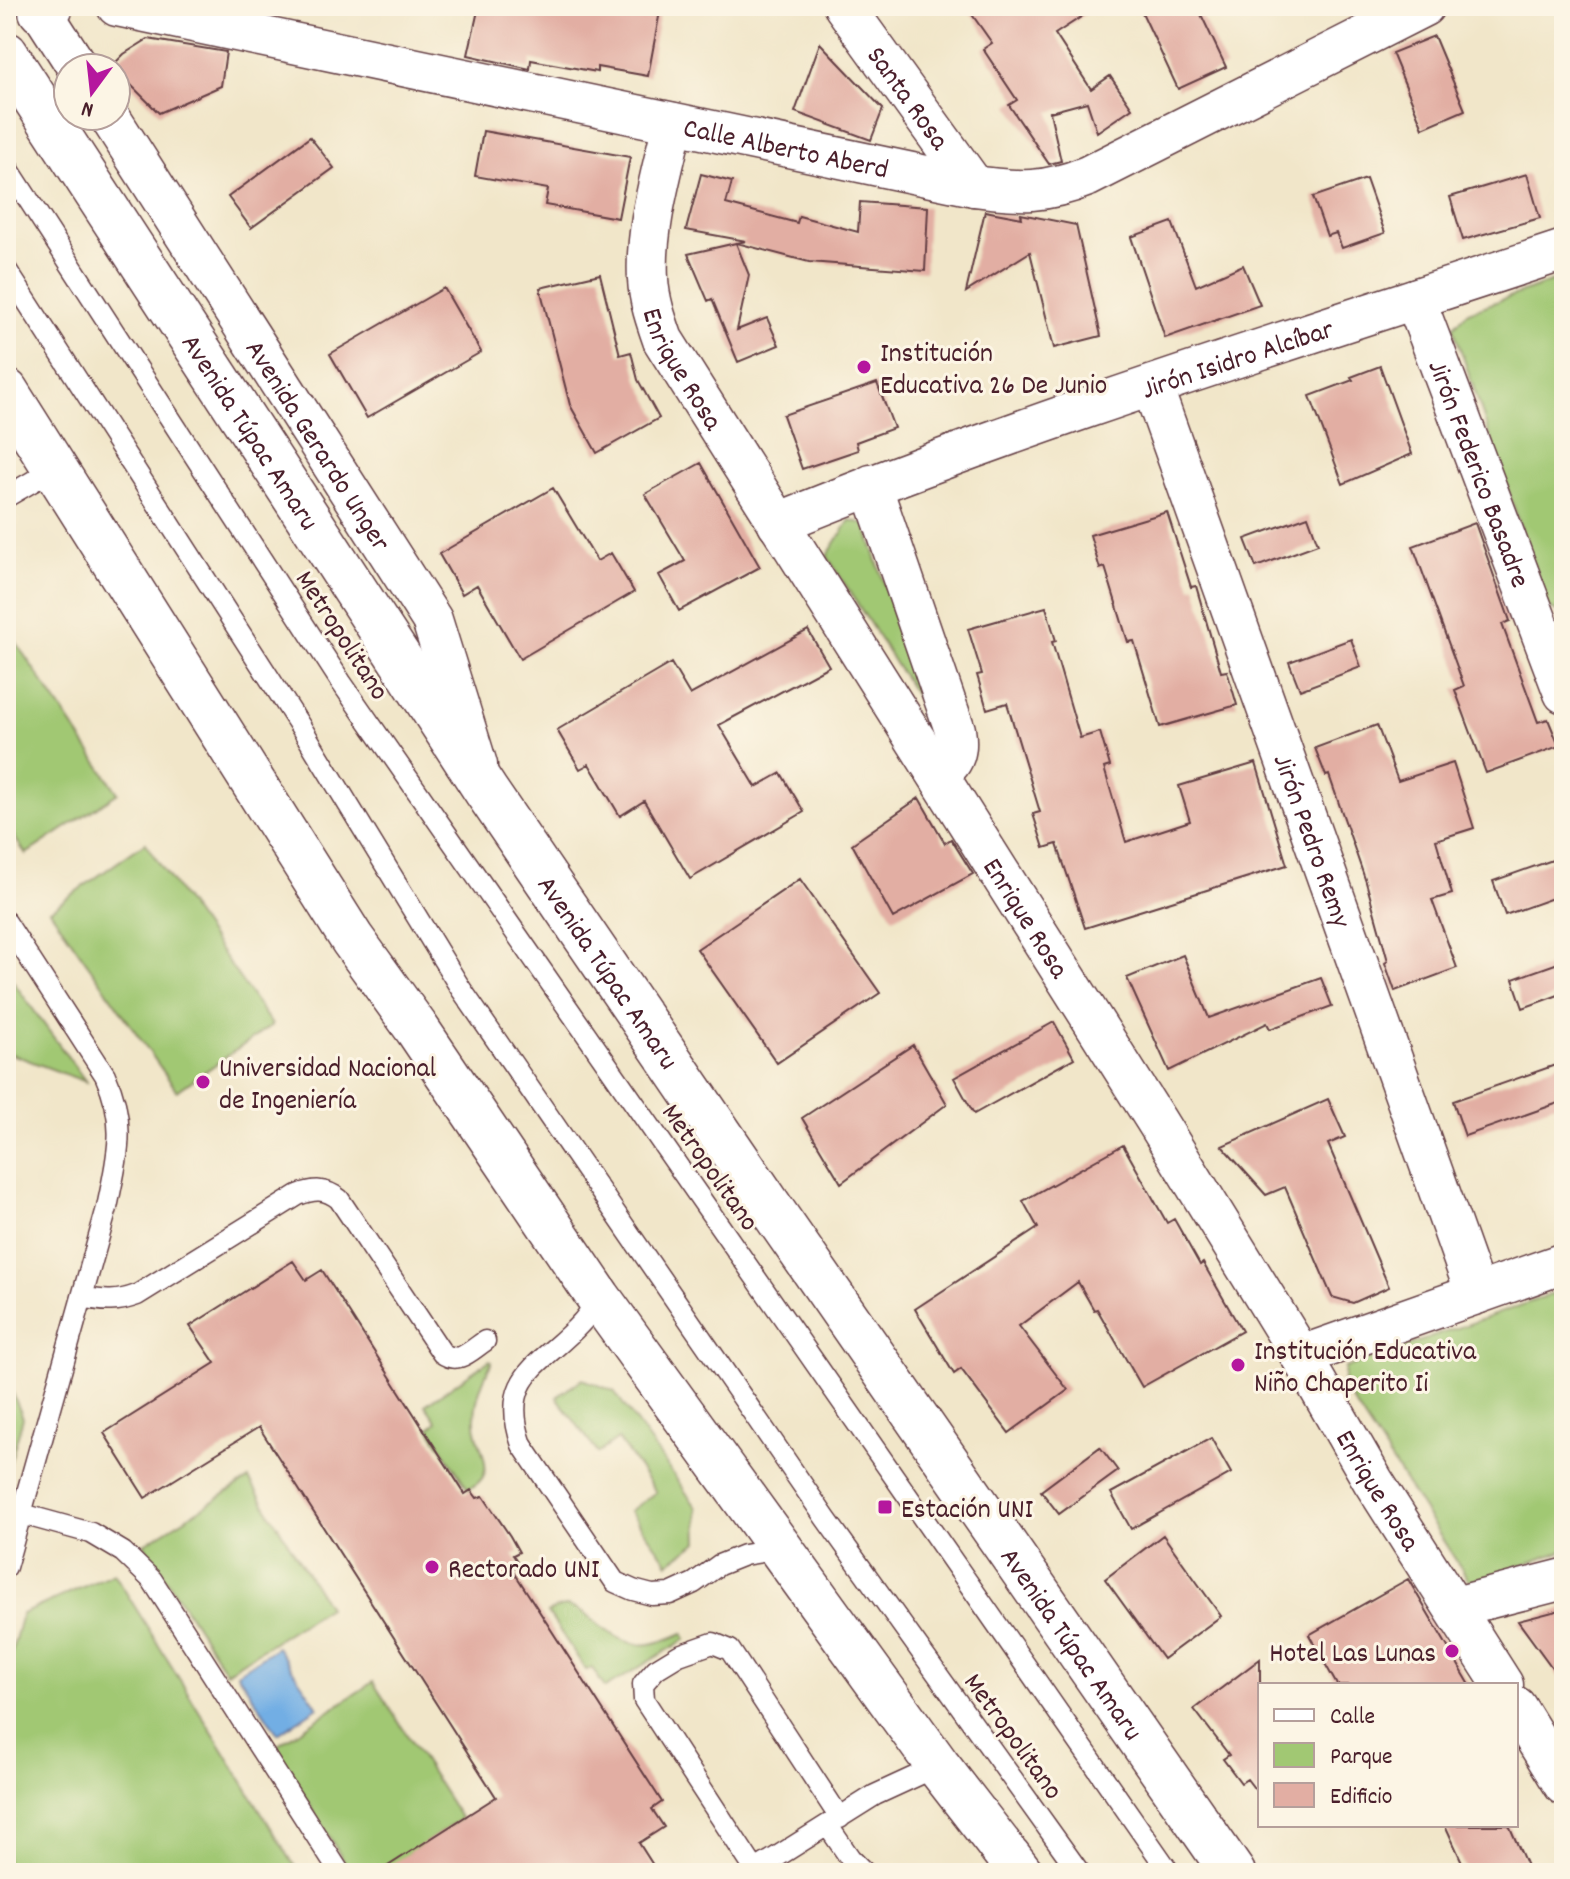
<svg xmlns="http://www.w3.org/2000/svg" width="1570" height="1879" font-family="Dekko,sans-serif">
  <rect width="100%" height="100%" fill="#fcf5e5"/>
  <filter id="ink" filterUnits="userSpaceOnUse"><feTurbulence type="fractalNoise" baseFrequency=".0125" numOctaves="2"/><feDisplacementMap in="SourceGraphic" scale="16" xChannelSelector="R" yChannelSelector="G"/><feConvolveMatrix kernelMatrix="1 2 1 2 8 2 1 2 1" color-interpolation-filters="sRGB"/></filter>
  <filter id="wash" filterUnits="userSpaceOnUse"><feTurbulence type="fractalNoise" baseFrequency=".006" numOctaves="4" result="noise"/><feDisplacementMap in="SourceGraphic" scale="32" xChannelSelector="R" yChannelSelector="G"/><feGaussianBlur stdDeviation="1.8" result="paint"/><feColorMatrix in="noise" values="0 0 0 0 0 0 0 0 0 0 0 0 0 0 0 0 0 1.4 0 .05"/><feComposite in="paint" operator="in"/></filter>
  <g filter="url(#wash)">
    <rect width="100%" height="100%" fill="#f1e6c9"/>
    <!-- green -->
    <path fill="#a1c873" stroke="#76744f" stroke-width="2" d="M1564,277V612L1560,613L1548,608L1453,327L1468,312Z
      M850,520L865,524L926,712L827,556Z
      M6,628L118,793L26,854L6,825Z
      M145,843L272,1025L177,1091L50,910Z
      M6,972L86,1082L6,1052Z
      M1564,1290V1551L1470,1582L1343,1386L1345,1368Z
      M490,1360L492,1362C482,1381 474,1401 475,1423C476,1449 502,1473 468,1489L429,1428L437,1422L425,1405Z
      M6,1377L23,1418L6,1476Z
      M582,1379L614,1391L697,1508L698,1542L668,1563L630,1511L656,1492L618,1439L598,1453L557,1397Z
      M249,1479L328,1607L226,1672L144,1544Z
      M114,1573L299,1873H6V1673L22,1614Z
      M567,1606C582,1609 589,1617 600,1626C632,1650 648,1649 683,1633L686,1639L605,1688L592,1668L586,1670L548,1613L556,1608Z
      M373,1682L461,1819L380,1873H351L275,1747Z"/>
    <!-- water -->
    <path fill="#72aee4" stroke="#5e6688" stroke-width="2" d="M277,1647L318,1707L278,1734L237,1673Z"/>
    <g id="blocks">
      <!-- building -->
      <path fill="#e2aea3" d="M479,6H661L648,76L597,67V72L531,60L530,69L468,55Z
        M966,6H1098L1055,34L1091,89L1110,76L1132,108L1097,132L1087,102L1050,112L1061,161L1049,164L1009,105L1017,100L983,49L992,43Z
        M1139,6H1197L1226,67L1178,89Z
        M1434,36L1465,110L1423,128L1392,53Z
        M148,39L226,52L221,86L159,113L112,66L124,54Z
        M820,43L883,109L871,140L795,112Z
        M483,131L630,157L618,218L545,205L548,189L475,176Z
        M310,137L334,168L251,228L228,197Z
        M701,174L732,182L726,204L797,223L799,216L858,232L860,202L928,207L925,271L809,262L737,243L746,241L686,230Z
        M1527,174L1540,218L1463,240L1450,197Z
        M1366,179L1385,233L1342,248L1336,233L1327,236L1313,197Z
        M985,211L1022,218L1021,214L1076,225L1101,336L1054,348L1030,252L966,292Z
        M1172,222L1196,286L1243,265L1260,305L1165,338L1131,237Z
        M736,243L749,275L737,330L767,318L779,345L738,362L712,299L708,301L688,254Z
        M600,274L620,355L631,352L638,380L659,418L597,453L570,405L540,288Z
        M444,288L481,352L367,418L330,354Z
        M1380,366L1412,454L1343,484L1310,396L1353,380L1351,377Z
        M877,383L894,428L856,442L858,450L802,469L783,415Z
        M701,463L760,567L679,611L659,575L685,561L645,494Z
        M553,488L597,561L611,553L634,592L520,659L477,585L462,594L439,554Z
        M1167,512L1191,587L1196,586L1221,672L1227,671L1237,705L1160,727L1134,641L1128,642L1105,567L1100,569L1090,535Z
        M1308,516L1318,544L1256,567L1245,539Z
        M1475,523L1510,621L1502,624L1538,722L1548,719L1559,746L1486,773L1455,690L1464,686L1413,546Z
        M1046,607L1056,641L1052,642L1080,738L1100,732L1110,766L1104,768L1126,842L1190,821L1179,786L1256,763L1287,865L1085,928L1057,844L1044,848L1033,814L1040,812L1007,703L987,709L977,675L982,674L968,629Z
        M808,630L829,666L719,725L756,787L781,773L804,812L690,879L644,801L620,816L589,764L580,769L557,730L671,663L690,695Z
        M1351,639L1361,667L1300,690L1289,662Z
        M1377,725L1398,781L1453,763L1474,828L1436,840L1452,894L1432,900L1457,968L1395,991L1385,963L1388,961L1366,882L1329,775L1326,776L1315,748Z
        M919,798L945,843L951,839L973,874L893,918L852,844Z
        M1564,856V894L1505,915L1493,881Z
        M800,879L880,993L777,1063L697,949Z
        M1183,955L1209,1018L1321,978L1332,1006L1270,1029L1267,1023L1169,1071L1127,978Z
        M1564,961V993L1523,1008L1513,979Z
        M1054,1022L1074,1058L974,1114L954,1078Z
        M913,1045L947,1104L841,1183L802,1118Z
        M1564,1062V1101L1465,1136L1453,1101Z
        M1328,1099L1345,1137L1328,1144L1389,1287L1353,1303L1332,1297L1285,1187L1266,1195L1222,1146Z
        M1123,1145L1167,1223L1174,1219L1200,1265L1203,1263L1242,1331L1142,1387L1097,1309L1094,1310L1078,1282L1019,1326L1068,1390L1009,1433L961,1369L954,1374L915,1309L1038,1228L1023,1201Z
        M293,1261L306,1280L322,1270L465,1494L471,1490L477,1498L483,1496L510,1536L519,1552L513,1555L519,1564L512,1569L662,1802L652,1809L664,1827L639,1843L658,1873H377L496,1797L259,1427L145,1498L104,1433L215,1363L190,1326Z
        M1211,1438L1231,1473L1131,1529L1111,1493Z
        M1100,1447L1118,1471L1059,1514L1041,1491Z
        M1163,1535L1221,1616L1163,1659L1105,1579Z
        M1408,1579L1470,1685H1337L1309,1635Z
        M1564,1609V1684L1518,1621Z
        M1260,1659V1796L1247,1779L1241,1783L1223,1759L1229,1755L1194,1709Z
        M1445,1825H1509L1530,1873H1467Z"/>
    </g>
  </g>
  <g filter="url(#ink)">
    <use href="#blocks" fill-opacity="0" stroke="#633d43" stroke-width="2"/>
    <g fill="none" stroke-linecap="round" stroke-linejoin="round">
      <defs>
        <path id="service" d="M6,165L341,682L1170,1873
          M6,269L304,732L461,989L826,1519L1080,1873
          M6,497L54,469
          M6,922L105,1075C128,1125 117,1157 107,1208L6,1567
          M84,1297C104,1302 118,1302 137,1295L298,1195C314,1189 325,1188 339,1199L442,1353C459,1365 470,1351 485,1341
          M599,1298C593,1307 587,1317 580,1324C541,1366 498,1376 522,1445L615,1582L633,1590L652,1595L670,1594L694,1583L719,1565L744,1555L779,1549
          M22,1514L91,1533L123,1552L152,1580L340,1873
          M828,1826L850,1858L865,1873
          M755,1870L644,1700L643,1684L656,1669L679,1655L713,1643L730,1650L840,1818
          M751,1873L875,1795L938,1766"/>
        <g id="minor">
          <path d="M38,6L78,68"/>
          <path id="s1" d="M117,6L974,186C1021,192 1043,194 1088,176L1424,6"/>
          <path id="s2" d="M844,6L974,186"/>
          <path id="s3" d="M109,116L432,620L477,765"/>
          <path id="s4" d="M673,123C662,173 645,227 648,279C649,300 656,320 663,340L1157,1122L1301,1356L1373,1481L1503,1685"/>
          <path id="s5" d="M1415,299L1564,693"/>
          <path id="s6" d="M1152,386L1476,1294"/>
          <path d="M871,485L955,730C958,748 956,765 937,772"/>
          <path id="s7" d="M778,523C1035,418 1301,337 1564,250"/>
          <path d="M1301,1356L1564,1263"/>
          <path d="M1455,1607L1564,1579"/>
          <path d="M1516,1707L1564,1785"/>
        </g>
        <path id="tertiary" d="M41,11L51,6"/>
        <g id="primary">
          <path id="s8" d="M6,54L486,791L779,1220L1233,1873"/>
          <path d="M6,391L352,939L417,1029L599,1298L938,1766L1021,1873"/>
        </g>
      </defs>
      <!-- service casing -->
      <use href="#service" stroke="#633d43" stroke-width="23"/>
      <!-- minor casing -->
      <use href="#minor" stroke="#633d43" stroke-width="43"/>
      <!-- tertiary casing -->
      <use href="#tertiary" stroke="#633d43" stroke-width="47"/>
      <!-- primary casing -->
      <use href="#primary" stroke="#633d43" stroke-width="47"/>
      <!-- service -->
      <use href="#service" stroke="#fff" stroke-width="20"/>
      <!-- minor -->
      <use href="#minor" stroke="#fff" stroke-width="40"/>
      <!-- tertiary -->
      <use href="#tertiary" stroke="#fff" stroke-width="44"/>
      <!-- primary -->
      <use href="#primary" stroke="#fff" stroke-width="44"/>
    </g>
  </g>
  <!-- markers -->
  <g fill="#b5179e" stroke="#fcf5e5" stroke-width="3">
    <circle cx="864" cy="367" r="8"/>
    <circle cx="203" cy="1082" r="8"/>
    <circle cx="1238" cy="1365" r="8"/>
    <rect x="877" y="1499" width="16" height="16" rx="4"/>
    <circle cx="432" cy="1567" r="8"/>
    <circle cx="1452" cy="1651" r="8"/>
  </g>
  <g text-anchor="middle" stroke-width="6" stroke-linejoin="round" paint-order="stroke">
    <!-- street labels -->
    <g font-size="28" fill="#4a1f2b" stroke="#fcf5e5">
      <text dy="10" stroke="none"><textPath href="#s2" startOffset="112">Santa Rosa</textPath></text>
      <text dy="10" stroke="none"><textPath href="#s1" startOffset="684">Calle Alberto Aberd</textPath></text>
      <text dy="10" stroke="none"><textPath href="#s7" startOffset="488">Jirón Isidro Alcíbar</textPath></text>
      <text dy="10" stroke="none"><textPath href="#s4" startOffset="256">Enrique Rosa</textPath></text>
      <text dy="10" stroke="none"><textPath href="#s8" startOffset="450">Avenida Túpac Amaru</textPath></text>
      <text dy="10" stroke="none"><textPath href="#s3" startOffset="390">Avenida Gerardo Unger</textPath></text>
      <text dy="10" stroke="none"><textPath href="#s5" startOffset="186">Jirón Federico Basadre</textPath></text>
      <text transform="translate(344 634) rotate(57)" y="10">Metropolitano</text>
      <text dy="10" stroke="none"><textPath href="#s6" startOffset="482">Jirón Pedro Remy</textPath></text>
      <text dy="10" stroke="none"><textPath href="#s4" startOffset="904">Enrique Rosa</textPath></text>
      <text dy="10" stroke="none"><textPath href="#s8" startOffset="1098">Avenida Túpac Amaru</textPath></text>
      <text transform="translate(712 1166) rotate(55)" y="10">Metropolitano</text>
      <text dy="10" stroke="none"><textPath href="#s4" startOffset="1576">Enrique Rosa</textPath></text>
      <text dy="10" stroke="none"><textPath href="#s8" startOffset="1914">Avenida Túpac Amaru</textPath></text>
      <text transform="translate(1015 1735) rotate(54)" y="10">Metropolitano</text>
    </g>
    <!-- poi labels -->
    <g font-size="28" fill="#4a1f2b" stroke="#fcf5e5" text-anchor="start">
      <text x="880" y="361">Institución<tspan x="880" dy="32">Educativa 26 De Junio</tspan></text>
      <text x="219" y="1076">Universidad Nacional<tspan x="219" dy="32">de Ingeniería</tspan></text>
      <text x="1254" y="1359">Institución Educativa<tspan x="1254" dy="32">Niño Chaperito Ii</tspan></text>
      <text x="901" y="1517">Estación UNI</text>
      <text x="448" y="1577">Rectorado UNI</text>
      <text x="1436" y="1661" text-anchor="end">Hotel Las Lunas</text>
    </g>
  </g>
  <!-- margin -->
  <rect width="1570" height="1879" fill="none" stroke="#fcf5e5" stroke-width="32"/>
  <!-- legend -->
  <rect x="1258" y="1683" width="260" height="144" fill="#fcf5e5" stroke="#b59f9b" stroke-width="2"/>
  <rect x="1274" y="1709" width="40" height="12" fill="#ffffff" stroke="#b59f9b" stroke-width="2"/>
  <text x="1330" y="1723" font-size="24" fill="#4a1f2b">Calle</text>
  <rect x="1274" y="1743" width="40" height="24" fill="#a1c873" stroke="#b59f9b" stroke-width="2"/>
  <text x="1330" y="1763" font-size="24" fill="#4a1f2b">Parque</text>
  <rect x="1274" y="1783" width="40" height="24" fill="#e2aea3" stroke="#b59f9b" stroke-width="2"/>
  <text x="1330" y="1803" font-size="24" fill="#4a1f2b">Edificio</text>
  <!-- north arrow -->
  <g transform="translate(92 92) rotate(195)"><circle r="38" fill="#fcf5e5" stroke="#b59f9b" stroke-width="2"/>
  <path d="M0-6L14 30L0 20L-14 30Z" fill="#b5179e"/>
  <text y="-12" font-size="22" font-weight="bold" text-anchor="middle" fill="#4a1f2b">N</text>
  </g>
</svg>
